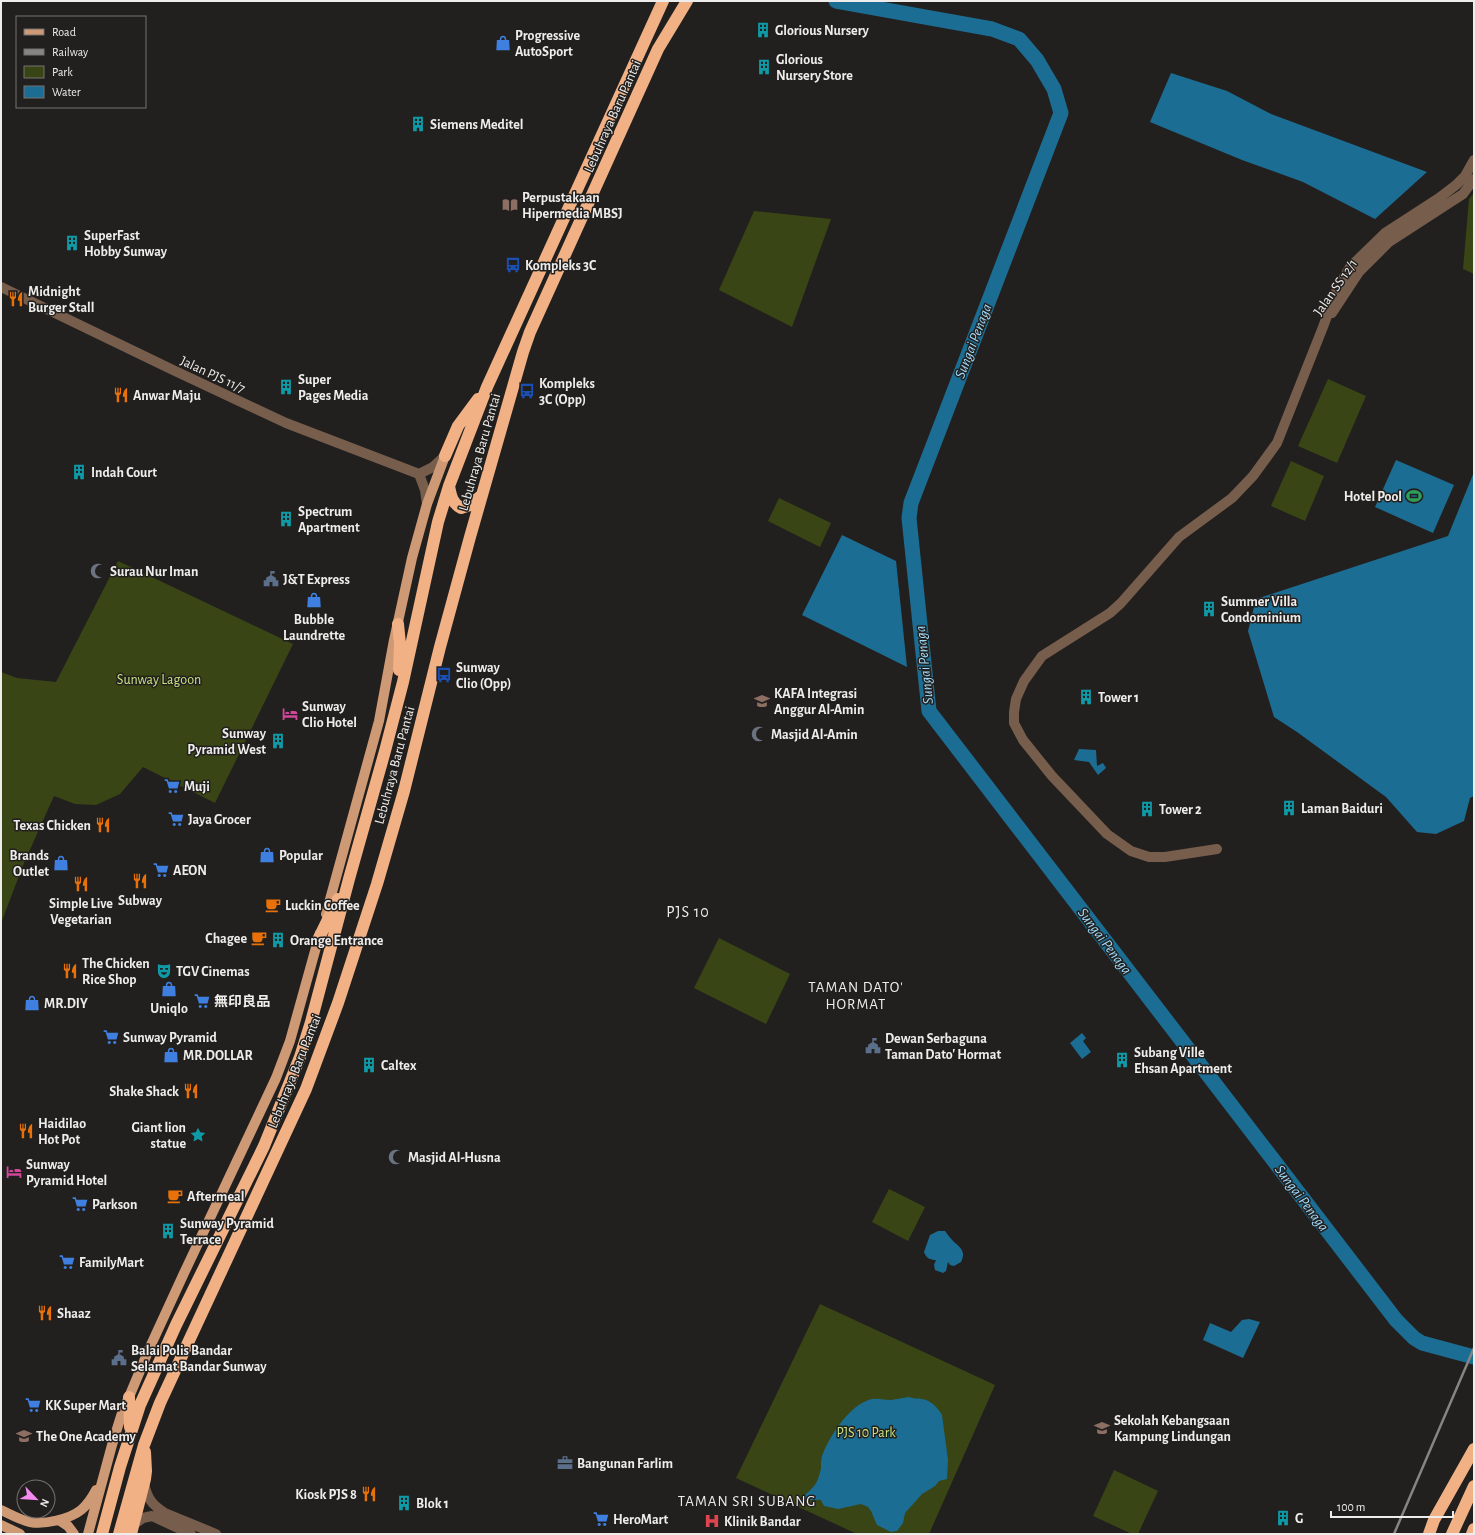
<svg xmlns="http://www.w3.org/2000/svg" width="1475" height="1535" font-family="'Alegreya Sans','Noto Sans SC',sans-serif">
  <rect width="100%" height="100%" fill="#22201e"/>
  <!-- green -->
  <path fill="#394514" d="M1474,193V274L1463,269L1469,199Z
    M754,211L831,219L792,327L719,290Z
    M1328,379L1366,396L1337,463L1298,446Z
    M1291,461L1324,476L1305,521L1271,506Z
    M779,498L831,523L820,547L768,521Z
    M118,561L293,644L215,803L143,767L120,794L96,805L75,804L54,796L24,863L1,923V672L17,678L56,682Z
    M719,938L790,974L766,1024L694,988Z
    M889,1189L925,1207L908,1241L872,1222Z
    M820,1304L995,1385L929,1534H857L736,1478Z
    M1114,1470L1158,1491L1138,1534H1132L1093,1516Z"/>
  <!-- water -->
  <path fill="#1c6d93" d="M1171,73L1227,91L1271,114L1427,172L1375,219L1303,182L1242,160L1150,122Z
    M1396,460L1454,485L1433,533L1375,507Z
    M1474,472V796L1470,798L1464,821L1436,834L1417,832L1386,797L1297,732L1274,717L1248,631L1256,599L1448,536Z
    M842,535L896,561L907,667L802,615Z
    M1079,749L1096,750L1097,766L1103,763L1106,768L1098,775L1089,762L1074,760Z
    M1082,1033L1086,1038L1083,1041L1091,1052L1082,1059L1070,1043Z
    M938,1231H945C948,1235 951,1239 954,1242C961,1248 966,1252 961,1262L954,1266L950,1265L948,1262L946,1271L943,1273L935,1270L934,1265L936,1260C930,1260 926,1258 924,1252L930,1235Z
    M1249,1319L1260,1322L1243,1358L1203,1340L1210,1323L1231,1332L1242,1320Z
    M909,1397C914,1399 918,1398 922,1399C931,1400 938,1408 942,1415L948,1460L947,1479L939,1481L935,1486L922,1494L905,1513L903,1523L897,1531L891,1532L877,1525L871,1511L868,1507L861,1504L838,1509L824,1506L821,1500C815,1499 810,1501 804,1500V1496C815,1486 818,1483 821,1468C821,1464 821,1459 822,1456C830,1435 850,1404 872,1399C878,1398 885,1400 891,1400C897,1399 903,1398 909,1397Z"/>
  <g fill="none" stroke-linecap="round" stroke-linejoin="round">
    <!-- river -->
    <path stroke="#1c6d93" stroke-width="15" d="M836,1L992,29L1019,39L1037,60L1054,89L1061,113L911,503L909,518L929,711L1396,1320L1414,1338L1422,1343L1474,1357"/>
    <!-- minor -->
    <path stroke="#775d4c" stroke-width="10" d="M1,287L173,370L286,423L419,474L433,467L445,456
      M1332,313L1359,272L1389,242L1463,194L1474,179
      M419,474L425,490L427,504
      M1217,849L1165,857H1149L1131,851L1107,834L1052,776L1023,740L1014,723V712L1016,699L1024,681L1042,656L1110,613L1121,603L1179,537L1232,498L1253,476L1277,443L1323,327L1337,289L1350,267L1385,233L1439,198L1456,185L1465,176L1474,160
      M144,1483C147,1498 152,1505 165,1513L216,1534
      M134,1524L143,1518L152,1516L191,1534"/>
    <!-- major -->
    <path stroke="#ce9975" stroke-width="10" d="M326,914L379,721L394,640L412,558L427,504L445,456
      M1,1510C10,1514 20,1520 30,1522C44,1525 70,1519 81,1510C87,1505 92,1498 96,1490
      M59,1520L68,1526L74,1534
      M1,1525L20,1534
      M88,1534L112,1445L121,1416L150,1347L185,1271L276,1078L290,1041L320,933"/>
    <!-- highway -->
    <path stroke="#f1b185" stroke-width="12" d="M445,456L458,426L478,399
      M449,486C451,496 452,503 461,508L470,505L481,496
      M398,624L400,644L399,670
      M318,940L338,899
      M129,1397L130,1427
      M102,1534L120,1467L140,1405L176,1325L264,1146L300,1057L311,1022L349,879L385,751L403,682L438,522L449,486L487,387L663,1
      M119,1534L144,1445L160,1403L306,1089L338,1003L377,884L404,791L440,647L470,537L523,352L530,332L658,49L687,1
      M131,1534L145,1479L146,1471L145,1452
      M1429,1534L1434,1520L1474,1449
      M1452,1534L1474,1486
      M1472,1534L1474,1529"/>
    <!-- rail -->
    <path stroke="#878583" stroke-width="2.5" d="M1394,1534L1474,1348"/>
  </g>
  <!-- icons -->
  <defs>
    <symbol id="building-bare" viewBox="-9 -9 18 18"><path d="M-4-6H4V6H1V3H-1V6H-4ZM-2.5-4.3h1.7v1.8h-1.7ZM.8-4.3h1.7v1.8H.8ZM-2.5-1h1.7V.8h-1.7ZM.8-1h1.7V.8H.8Z" fill="#0f9aa8" stroke="#22201e" stroke-width="2.5" paint-order="stroke"/></symbol>
    <symbol id="shop-bare" viewBox="-9 -9 18 18"><path d="M-5-2.5h2.3a2.7 3.5 0 0 1 5.4 0H5L5.5 6h-11ZM-1.5-2.5h3a1.5 2.3 0 0 0-3 0Z" fill="#3f7fe0" stroke="#22201e" stroke-width="2.5" paint-order="stroke"/></symbol>
    <symbol id="library-bare" viewBox="-9 -9 18 18"><path d="M-6-4Q-3-5.5-.7-3.5V5Q-3 3-6 4ZM6-4Q3-5.5 .7-3.5V5Q3 3 6 4Z" fill="#8d6e63" stroke="#22201e" stroke-width="2.5" paint-order="stroke"/></symbol>
    <symbol id="bus-bare" viewBox="-9 -9 18 18"><path d="M-5-6H5V4H4V6H2V4H-2V6H-4V4H-5ZM-3.5-4V0h7V-4ZM-3.5 1.2v1.5H-2V1.2ZM2 1.2v1.5H3.5V1.2Z" fill="#1a4fb4" stroke="#22201e" stroke-width="2.5" paint-order="stroke"/></symbol>
    <symbol id="restaurant-bare" viewBox="-9 -9 18 18"><path d="M-5-6h1v4h1v-4h1v4h1v-4h1v5L-1.5 .5V6h-2V.5L-5-1ZM5-6V6H3V1.5H1.5Q1.5-4 5-6Z" fill="#e8710a" stroke="#22201e" stroke-width="2.5" paint-order="stroke"/></symbol>
    <symbol id="stadium-bare" viewBox="-9 -9 18 18"><path d="M0-5a6.5 5 0 1 0 0 10a6.5 5 0 1 0 0-10ZM-3.5-1.8h7v3.6h-7Z" fill="#2e9e5b" stroke="#22201e" stroke-width="2.5" paint-order="stroke"/></symbol>
    <symbol id="mosque-bare" viewBox="-9 -9 18 18"><path d="M3.5-4.9A6 6 0 1 0 3.5 4.9A5 5 0 1 1 3.5-4.9Z" fill="#6b7280" stroke="#22201e" stroke-width="2.5" paint-order="stroke"/></symbol>
    <symbol id="civic-bare" viewBox="-9 -9 18 18"><path d="M-.6-6.5H3V-4.5H.6V-3L4-1V1h2V6H-6V1h2V-1L-.6-3ZM-1.2 2.5V6h2.4V2.5Z" fill="#5c6f8a" stroke="#22201e" stroke-width="2.5" paint-order="stroke"/></symbol>
    <symbol id="school-bare" viewBox="-9 -9 18 18"><path d="M0-5L7-2L0 1L-7-2ZM-4 1L0 2.5L4 1V4Q0 6-4 4Z" fill="#8d6e63" stroke="#22201e" stroke-width="2.5" paint-order="stroke"/></symbol>
    <symbol id="hotel-bare" viewBox="-9 -9 18 18"><path d="M-6-4.5h1.5V1H6V5H4.5V3h-9V5H-6ZM-4 0a1.8 1.8 0 1 1 3.6 0ZM.5 0V-2.5h3Q6-2.5 6 0Z" fill="#d1479c" stroke="#22201e" stroke-width="2.5" paint-order="stroke"/></symbol>
    <symbol id="supermarket-bare" viewBox="-9 -9 18 18"><path d="M-6-5.5h2.5l.6 2H6L4.5 2H-2.5L-4.4-4H-6ZM-1.5 3.2a1.3 1.3 0 1 0 .1 0ZM3 3.2a1.3 1.3 0 1 0 .1 0Z" fill="#3f7fe0" stroke="#22201e" stroke-width="2.5" paint-order="stroke"/></symbol>
    <symbol id="cafe-bare" viewBox="-9 -9 18 18"><path d="M-5.5-4.5H6V0H3Q3 3.5 0 3.5H-2.5Q-5.5 3.5-5.5 0ZM3-3.2v2h1.7v-2ZM-6 4.5H4V6H-6Z" fill="#e8710a" stroke="#22201e" stroke-width="2.5" paint-order="stroke"/></symbol>
    <symbol id="theatre-bare" viewBox="-9 -9 18 18"><path d="M-5-5.5Q0-4 5-5.5V0Q5 5 0 6Q-5 5-5 0ZM-3.3-2.5H-1v1.5H-3.3ZM1-2.5H3.3v1.5H1ZM-2.8 1Q0 5.5 2.8 1Z" fill="#0f9aa8" stroke="#22201e" stroke-width="2.5" paint-order="stroke"/></symbol>
    <symbol id="sight-bare" viewBox="-9 -9 18 18"><path d="M0-6L1.8-2.2L6-1.7L2.9 1.2L3.7 5.4L0 3.3L-3.7 5.4L-2.9 1.2L-6-1.7L-1.8-2.2Z" fill="#0f9aa8" stroke="#22201e" stroke-width="2.5" paint-order="stroke"/></symbol>
    <symbol id="university-bare" viewBox="-9 -9 18 18"><path d="M0-5L7-2L0 1L-7-2ZM-4 1L0 2.5L4 1V4Q0 6-4 4Z" fill="#8d6e63" stroke="#22201e" stroke-width="2.5" paint-order="stroke"/></symbol>
    <symbol id="office-bare" viewBox="-9 -9 18 18"><path d="M-6-3h4V-5.5h4V-3h4V5H-6ZM-1-4.5V-3h2v-1.5ZM-6 0V1H6V0Z" fill="#5c6f8a" stroke="#22201e" stroke-width="2.5" paint-order="stroke"/></symbol>
    <symbol id="hospital-bare" viewBox="-9 -9 18 18"><path d="M-5-5h3v3.5h4V-5h3V5h-3V1.5h-4V5h-3Z" fill="#e0444e" stroke="#22201e" stroke-width="2.5" paint-order="stroke"/></symbol>
  </defs>
  <g fill-rule="evenodd">
    <use href="#building-bare" x="752" y="19" width="22" height="22"/>
    <use href="#shop-bare" x="492" y="32" width="22" height="22"/>
    <use href="#building-bare" x="753" y="56" width="22" height="22"/>
    <use href="#building-bare" x="407" y="113" width="22" height="22"/>
    <use href="#library-bare" x="499" y="194" width="22" height="22"/>
    <use href="#building-bare" x="61" y="232" width="22" height="22"/>
    <use href="#bus-bare" x="502" y="254" width="22" height="22"/>
    <use href="#restaurant-bare" x="5" y="288" width="22" height="22"/>
    <use href="#building-bare" x="275" y="376" width="22" height="22"/>
    <use href="#bus-bare" x="516" y="380" width="22" height="22"/>
    <use href="#restaurant-bare" x="110" y="384" width="22" height="22"/>
    <use href="#building-bare" x="68" y="461" width="22" height="22"/>
    <use href="#stadium-bare" x="1403" y="485" width="22" height="22"/>
    <use href="#building-bare" x="275" y="508" width="22" height="22"/>
    <use href="#mosque-bare" x="87" y="560" width="22" height="22"/>
    <use href="#civic-bare" x="260" y="568" width="22" height="22"/>
    <use href="#shop-bare" x="303" y="589" width="22" height="22"/>
    <use href="#building-bare" x="1198" y="598" width="22" height="22"/>
    <use href="#bus-bare" x="433" y="664" width="22" height="22"/>
    <use href="#building-bare" x="1075" y="686" width="22" height="22"/>
    <use href="#school-bare" x="751" y="690" width="22" height="22"/>
    <use href="#hotel-bare" x="279" y="703" width="22" height="22"/>
    <use href="#mosque-bare" x="748" y="723" width="22" height="22"/>
    <use href="#building-bare" x="267" y="730" width="22" height="22"/>
    <use href="#supermarket-bare" x="161" y="775" width="22" height="22"/>
    <use href="#building-bare" x="1278" y="797" width="22" height="22"/>
    <use href="#building-bare" x="1136" y="798" width="22" height="22"/>
    <use href="#supermarket-bare" x="165" y="808" width="22" height="22"/>
    <use href="#restaurant-bare" x="92" y="814" width="22" height="22"/>
    <use href="#shop-bare" x="256" y="844" width="22" height="22"/>
    <use href="#shop-bare" x="50" y="852" width="22" height="22"/>
    <use href="#supermarket-bare" x="150" y="859" width="22" height="22"/>
    <use href="#restaurant-bare" x="129" y="870" width="22" height="22"/>
    <use href="#restaurant-bare" x="70" y="873" width="22" height="22"/>
    <use href="#cafe-bare" x="262" y="894" width="22" height="22"/>
    <use href="#cafe-bare" x="248" y="927" width="22" height="22"/>
    <use href="#building-bare" x="267" y="929" width="22" height="22"/>
    <use href="#restaurant-bare" x="59" y="960" width="22" height="22"/>
    <use href="#theatre-bare" x="153" y="960" width="22" height="22"/>
    <use href="#shop-bare" x="158" y="978" width="22" height="22"/>
    <use href="#supermarket-bare" x="191" y="990" width="22" height="22"/>
    <use href="#shop-bare" x="21" y="992" width="22" height="22"/>
    <use href="#supermarket-bare" x="100" y="1026" width="22" height="22"/>
    <use href="#civic-bare" x="862" y="1035" width="22" height="22"/>
    <use href="#shop-bare" x="160" y="1044" width="22" height="22"/>
    <use href="#building-bare" x="1111" y="1049" width="22" height="22"/>
    <use href="#building-bare" x="358" y="1054" width="22" height="22"/>
    <use href="#restaurant-bare" x="180" y="1080" width="22" height="22"/>
    <use href="#restaurant-bare" x="15" y="1120" width="22" height="22"/>
    <use href="#sight-bare" x="187" y="1124" width="22" height="22"/>
    <use href="#mosque-bare" x="385" y="1146" width="22" height="22"/>
    <use href="#hotel-bare" x="3" y="1161" width="22" height="22"/>
    <use href="#cafe-bare" x="164" y="1185" width="22" height="22"/>
    <use href="#supermarket-bare" x="69" y="1193" width="22" height="22"/>
    <use href="#building-bare" x="157" y="1220" width="22" height="22"/>
    <use href="#supermarket-bare" x="56" y="1251" width="22" height="22"/>
    <use href="#restaurant-bare" x="34" y="1302" width="22" height="22"/>
    <use href="#civic-bare" x="108" y="1347" width="22" height="22"/>
    <use href="#supermarket-bare" x="22" y="1394" width="22" height="22"/>
    <use href="#school-bare" x="1091" y="1417" width="22" height="22"/>
    <use href="#university-bare" x="13" y="1425" width="22" height="22"/>
    <use href="#office-bare" x="554" y="1452" width="22" height="22"/>
    <use href="#restaurant-bare" x="358" y="1483" width="22" height="22"/>
    <use href="#building-bare" x="393" y="1492" width="22" height="22"/>
    <use href="#building-bare" x="1272" y="1507" width="22" height="22"/>
    <use href="#supermarket-bare" x="590" y="1508" width="22" height="22"/>
    <use href="#hospital-bare" x="701" y="1510" width="22" height="22"/>
  </g>
  <g text-anchor="middle" stroke-width="3" stroke-linejoin="round" paint-order="stroke">
    <!-- poi labels -->
    <g font-size="14" font-weight="bold" fill="#eeedeb" stroke="#22201e" text-anchor="start">
      <text x="775" y="35">Glorious Nursery</text>
      <text x="515" y="40">Progressive<tspan x="515" dy="16">AutoSport</tspan></text>
      <text x="776" y="64">Glorious<tspan x="776" dy="16">Nursery Store</tspan></text>
      <text x="430" y="129">Siemens Meditel</text>
      <text x="522" y="202">Perpustakaan<tspan x="522" dy="16">Hipermedia MBSJ</tspan></text>
      <text x="84" y="240">SuperFast<tspan x="84" dy="16">Hobby Sunway</tspan></text>
      <text x="525" y="270">Kompleks 3C</text>
      <text x="28" y="296">Midnight<tspan x="28" dy="16">Burger Stall</tspan></text>
      <text x="298" y="384">Super<tspan x="298" dy="16">Pages Media</tspan></text>
      <text x="539" y="388">Kompleks<tspan x="539" dy="16">3C (Opp)</tspan></text>
      <text x="133" y="400">Anwar Maju</text>
      <text x="91" y="477">Indah Court</text>
      <text x="1402" y="501" text-anchor="end">Hotel Pool</text>
      <text x="298" y="516">Spectrum<tspan x="298" dy="16">Apartment</tspan></text>
      <text x="110" y="576">Surau Nur Iman</text>
      <text x="283" y="584">J&amp;T Express</text>
      <text x="1221" y="606">Summer Villa<tspan x="1221" dy="16">Condominium</tspan></text>
      <text x="314" y="624" text-anchor="middle">Bubble<tspan x="314" dy="16">Laundrette</tspan></text>
      <text x="456" y="672">Sunway<tspan x="456" dy="16">Clio (Opp)</tspan></text>
      <text x="774" y="698">KAFA Integrasi<tspan x="774" dy="16">Anggur Al-Amin</tspan></text>
      <text x="1098" y="702">Tower 1</text>
      <text x="302" y="711">Sunway<tspan x="302" dy="16">Clio Hotel</tspan></text>
      <text x="266" y="738" text-anchor="end">Sunway<tspan x="266" dy="16">Pyramid West</tspan></text>
      <text x="771" y="739">Masjid Al-Amin</text>
      <text x="184" y="791">Muji</text>
      <text x="1301" y="813">Laman Baiduri</text>
      <text x="1159" y="814">Tower 2</text>
      <text x="188" y="824">Jaya Grocer</text>
      <text x="91" y="830" text-anchor="end">Texas Chicken</text>
      <text x="49" y="860" text-anchor="end">Brands<tspan x="49" dy="16">Outlet</tspan></text>
      <text x="279" y="860">Popular</text>
      <text x="173" y="875">AEON</text>
      <text x="140" y="905" text-anchor="middle">Subway</text>
      <text x="81" y="908" text-anchor="middle">Simple Live<tspan x="81" dy="16">Vegetarian</tspan></text>
      <text x="285" y="910">Luckin Coffee</text>
      <text x="247" y="943" text-anchor="end">Chagee</text>
      <text x="290" y="945">Orange Entrance</text>
      <text x="82" y="968">The Chicken<tspan x="82" dy="16">Rice Shop</tspan></text>
      <text x="176" y="976">TGV Cinemas</text>
      <text x="214" y="1006">無印良品</text>
      <text x="44" y="1008">MR.DIY</text>
      <text x="169" y="1013" text-anchor="middle">Uniqlo</text>
      <text x="123" y="1042">Sunway Pyramid</text>
      <text x="885" y="1043">Dewan Serbaguna<tspan x="885" dy="16">Taman Dato' Hormat</tspan></text>
      <text x="1134" y="1057">Subang Ville<tspan x="1134" dy="16">Ehsan Apartment</tspan></text>
      <text x="183" y="1060">MR.DOLLAR</text>
      <text x="381" y="1070">Caltex</text>
      <text x="179" y="1096" text-anchor="end">Shake Shack</text>
      <text x="38" y="1128">Haidilao<tspan x="38" dy="16">Hot Pot</tspan></text>
      <text x="186" y="1132" text-anchor="end">Giant lion<tspan x="186" dy="16">statue</tspan></text>
      <text x="408" y="1162">Masjid Al-Husna</text>
      <text x="26" y="1169">Sunway<tspan x="26" dy="16">Pyramid Hotel</tspan></text>
      <text x="187" y="1201">Aftermeal</text>
      <text x="92" y="1209">Parkson</text>
      <text x="180" y="1228">Sunway Pyramid<tspan x="180" dy="16">Terrace</tspan></text>
      <text x="79" y="1267">FamilyMart</text>
      <text x="57" y="1318">Shaaz</text>
      <text x="131" y="1355">Balai Polis Bandar<tspan x="131" dy="16">Selamat Bandar Sunway</tspan></text>
      <text x="45" y="1410">KK Super Mart</text>
      <text x="1114" y="1425">Sekolah Kebangsaan<tspan x="1114" dy="16">Kampung Lindungan</tspan></text>
      <text x="36" y="1441">The One Academy</text>
      <text x="577" y="1468">Bangunan Farlim</text>
      <text x="357" y="1499" text-anchor="end">Kiosk PJS 8</text>
      <text x="416" y="1508">Blok 1</text>
      <text x="1295" y="1523">G</text>
      <text x="613" y="1524">HeroMart</text>
      <text x="724" y="1526">Klinik Bandar</text>
    </g>
    <!-- street labels -->
    <g font-size="14" fill="#eeedeb" stroke="#22201e">
      <text transform="translate(612 116) rotate(-66)" y="5">Lebuhraya Baru Pantai</text>
      <text transform="translate(1335 287) rotate(-55)" y="5">Jalan SS 12/1</text>
      <text transform="translate(213 374) rotate(25)" y="5">Jalan PJS 11/7</text>
      <text transform="translate(479 452) rotate(-74)" y="5">Lebuhraya Baru Pantai</text>
      <text transform="translate(394 765) rotate(-75)" y="5">Lebuhraya Baru Pantai</text>
      <text transform="translate(294 1071) rotate(-68)" y="5">Lebuhraya Baru Pantai</text>
    </g>
    <!-- park labels -->
    <g font-size="14" fill="#c7e283" stroke="#22201e">
      <text x="159" y="684">Sunway Lagoon</text>
      <text x="866" y="1437">PJS 10 Park</text>
    </g>
    <!-- water labels -->
    <g font-size="15" font-style="italic" fill="#9fd9fa" stroke="#22201e">
      <text transform="translate(973 341) rotate(-69)" y="5">Sungai Penaga</text>
      <text transform="translate(924 665) rotate(-96)" y="5">Sungai Penaga</text>
      <text transform="translate(1105 941) rotate(53)" y="5">Sungai Penaga</text>
      <text transform="translate(1302 1198) rotate(53)" y="5">Sungai Penaga</text>
    </g>
    <!-- neighbourhood labels -->
    <g font-size="15" letter-spacing="1" fill="#eeedeb" stroke="#22201e">
      <text x="856" y="992">TAMAN DATO'<tspan x="856" dy="17">HORMAT</tspan></text>
      <text x="747" y="1506">TAMAN SRI SUBANG</text>
    </g>
    <!-- quarter labels -->
    <g font-size="16" letter-spacing="1" fill="#eeedeb" stroke="#22201e">
      <text x="688" y="917">PJS 10</text>
    </g>
  </g>
  <!-- border -->
  <rect width="1475" height="1535" fill="none" stroke="#eeedeb" stroke-width="4"/>
  <!-- legend -->
  <rect x="16" y="16" width="130" height="92" fill="#22201e" stroke="#747270"/>
  <rect x="24" y="29" width="20" height="6" fill="#ce9975" stroke="#747270"/>
  <text x="52" y="36" font-size="12" fill="#eeedeb">Road</text>
  <rect x="24" y="49" width="20" height="6" fill="#878583" stroke="#747270"/>
  <text x="52" y="56" font-size="12" fill="#eeedeb">Railway</text>
  <rect x="24" y="66" width="20" height="12" fill="#394514" stroke="#747270"/>
  <text x="52" y="76" font-size="12" fill="#eeedeb">Park</text>
  <rect x="24" y="86" width="20" height="12" fill="#1c6d93" stroke="#747270"/>
  <text x="52" y="96" font-size="12" fill="#eeedeb">Water</text>
  <!-- north arrow -->
  <g transform="translate(36 1499) rotate(115)"><circle r="19" fill="#22201e" stroke="#747270"/>
  <path d="M0-3L7 15L0 10L-7 15Z" fill="#f489f0"/>
  <text y="-6" font-size="11" font-weight="bold" text-anchor="middle" fill="#eeedeb">N</text>
  </g>
  <!-- scale -->
  <path d="M1331 1511v6h122v-6" fill="none" stroke="#eeedeb" stroke-width="2"/>
  <text x="1337" y="1511" font-size="12" fill="#eeedeb" stroke="#22201e" stroke-width="3" paint-order="stroke">100 m</text>
</svg>
